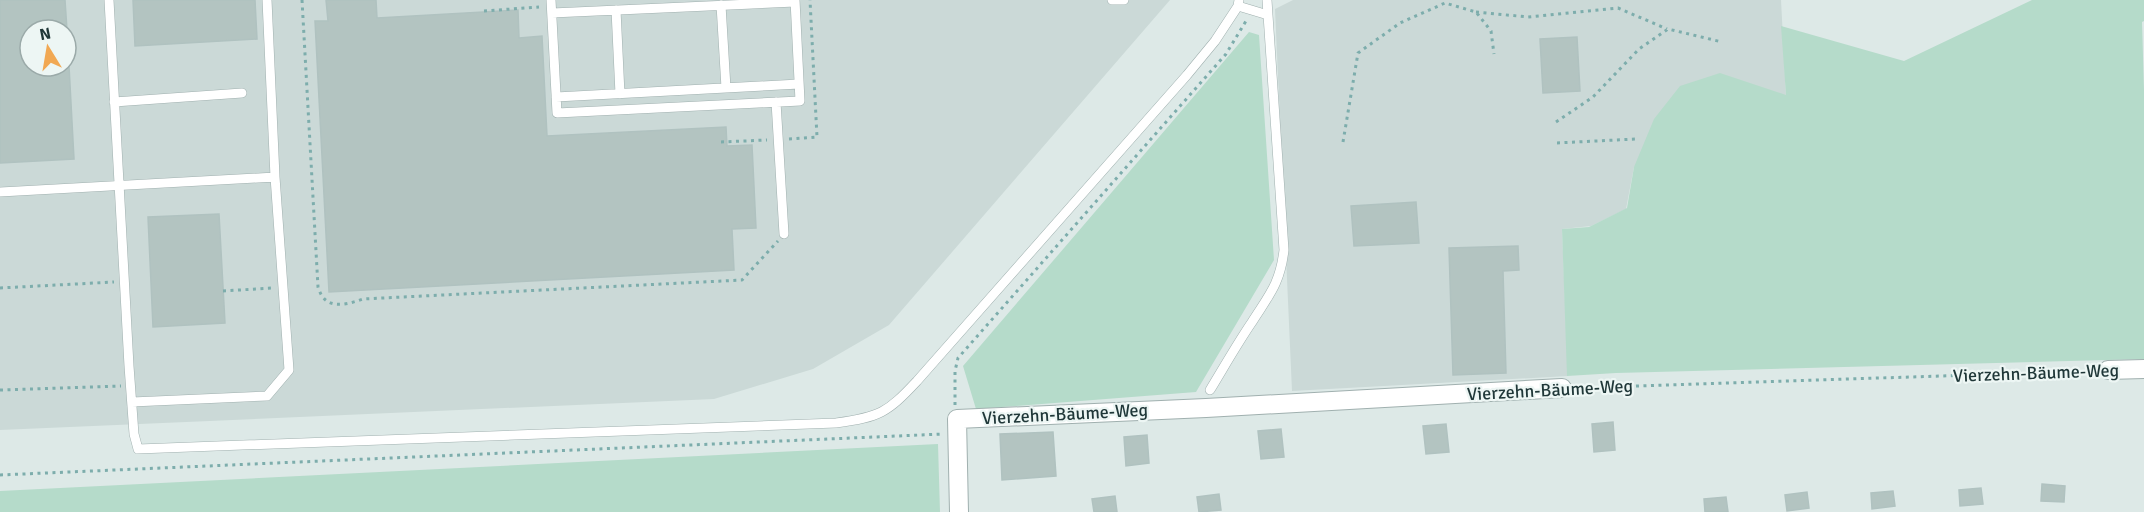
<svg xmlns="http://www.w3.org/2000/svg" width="2144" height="512" font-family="Signika,sans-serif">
  <rect width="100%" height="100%" fill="#dde9e7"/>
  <!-- built -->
  <path fill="#cbd9d7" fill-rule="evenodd" d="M0,0H1170L889,325L813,369L714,399L0,430ZM30,30H66V66H30Z
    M1293,0H1781L1786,96L1634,167L1626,209L1591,226L1562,229L1568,376L1292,391L1275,9Z"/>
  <!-- green -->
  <path fill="#b5dbca" d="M2032,0H2144V21L2142,22L2144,90V359L1616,373L1567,376L1562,229L1589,227L1627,208L1634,167L1654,119L1680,86L1720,73L1786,95L1781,26L1904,61Z
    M1249,32L1259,35L1274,260L1196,392L976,409L963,366Z
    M938,444L940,512H0V491Z"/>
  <!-- building -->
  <path fill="#b3c4c1" stroke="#b0c2c0" stroke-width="1.5" d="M0,0H65L67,30H30V66H69L74,159L0,163Z
    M133,0H255L257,39L135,46Z
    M326,0H376L377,18L518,10L519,38L542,36L547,136L726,127L727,146L752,145L756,228L732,229L734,270L329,292L315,21H328Z
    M1577,37L1580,91L1543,93L1540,39Z
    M1416,202L1419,243L1354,246L1351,206Z
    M219,214L225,323L153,327L148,217Z
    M1518,246L1519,270L1503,271L1506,373L1453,375L1449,248Z
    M1613,422L1615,450L1594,452L1592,424Z
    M1446,424L1449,452L1426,454L1423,426Z
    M1281,429L1284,457L1261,459L1258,431Z
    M1053,432L1056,476L1002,480L1000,434Z
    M1147,435L1149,463L1126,466L1124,437Z
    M2042,484L2065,486L2064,502L2041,501Z
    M1981,488L1983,504L1960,506L1959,490Z
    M1893,491L1895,506L1872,509L1871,493Z
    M1807,492L1809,508L1787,511L1785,495Z
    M1219,494L1221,510L1199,512L1197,497Z
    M1115,496L1117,512H1094L1092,499Z
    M1726,497L1728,512H1705L1704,499Z"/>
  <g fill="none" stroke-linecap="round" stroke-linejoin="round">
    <defs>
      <path id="service" d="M109,0L129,366L134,434L138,449L836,423C880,417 887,413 917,381L1187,75L1215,41L1238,6L1239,0
        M551,0L557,113L800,101L795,0
        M1112,0H1124
        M1267,0L1268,15
        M721,5L726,88
        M616,10L620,94
        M552,13L795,2
        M556,97L799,84
        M114,102L242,93
        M776,102L784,234
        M0,192L275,177L267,0
        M1210,390C1224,367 1237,344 1252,322C1269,295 1280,284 1284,250L1268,15L1238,6
        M132,402L267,396L289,370L275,177"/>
      <path id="minor" d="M2108,370L2144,369
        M959,512L957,419L1206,408L1562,388"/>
    </defs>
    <!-- service casing -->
    <use href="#service" stroke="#a0b0af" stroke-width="10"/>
    <!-- minor casing -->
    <use href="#minor" stroke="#a0b0af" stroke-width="20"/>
    <!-- path -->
    <path stroke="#7dadac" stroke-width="3" stroke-dasharray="3 4.5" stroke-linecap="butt" d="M302,0L318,287C325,311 345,305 363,299L742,280L778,241
      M484,11L539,7
      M1476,12L1528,17L1618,8L1667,29
      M1556,122L1593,97L1639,49L1668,29L1722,42
      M789,139L817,137L810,0
      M721,142L767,140
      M1343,142L1358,53L1400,23L1445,3L1476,12L1491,31L1494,54
      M1557,143L1636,139
      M0,288L114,282
      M223,291L272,288
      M1576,388L2092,371
      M0,390L121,386
      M955,405V371L958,358L1226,54L1246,21
      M0,475L943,434"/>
    <!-- service -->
    <use href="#service" stroke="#fff" stroke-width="9"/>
    <!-- minor -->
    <use href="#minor" stroke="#fff" stroke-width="18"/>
  </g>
  <g text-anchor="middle" stroke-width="4.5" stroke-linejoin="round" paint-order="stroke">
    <!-- street labels -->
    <g font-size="18" fill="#1f3738" stroke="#edf6f4">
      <text transform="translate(2036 373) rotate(-2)" y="6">Vierzehn-Bäume-Weg</text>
      <text transform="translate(1550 390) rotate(-3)" y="6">Vierzehn-Bäume-Weg</text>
      <text transform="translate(1065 414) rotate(-3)" y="6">Vierzehn-Bäume-Weg</text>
    </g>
  </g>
  <!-- north arrow -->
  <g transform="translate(48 48) rotate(349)"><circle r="28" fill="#edf6f4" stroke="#9baaa9" stroke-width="1.5"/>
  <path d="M0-4.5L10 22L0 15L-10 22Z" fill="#f1a853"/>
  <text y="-9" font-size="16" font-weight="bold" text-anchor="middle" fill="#1f3738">N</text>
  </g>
</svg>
